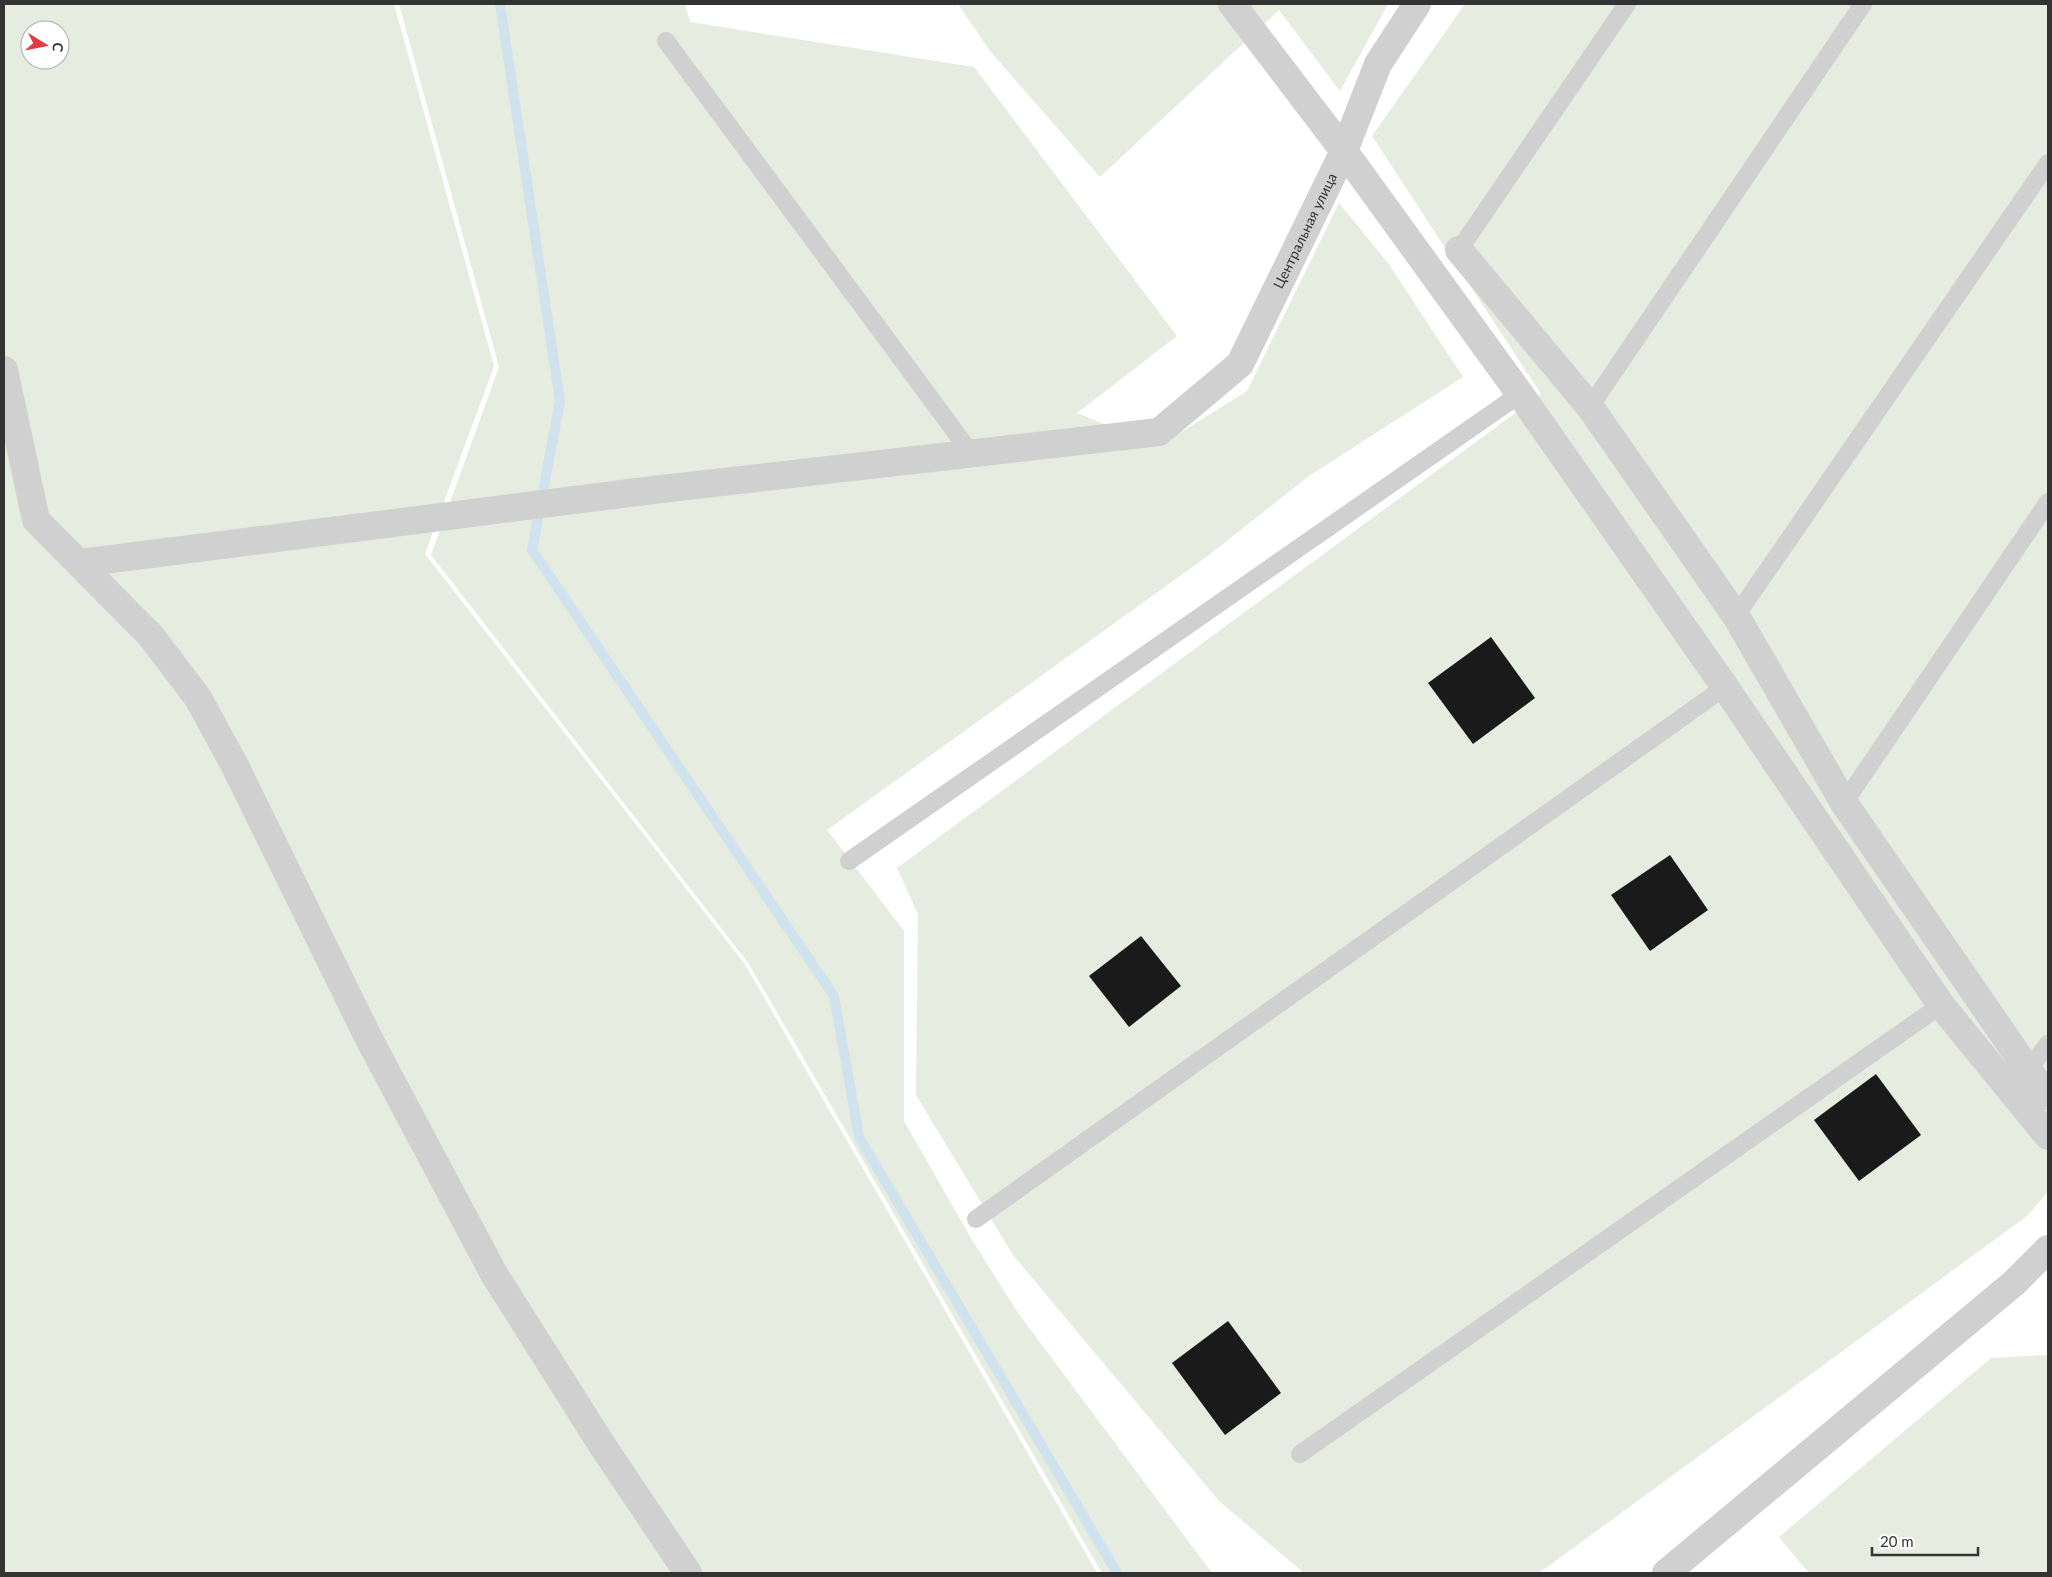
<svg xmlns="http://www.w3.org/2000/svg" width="2052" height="1577" font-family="Lato,sans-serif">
  <rect width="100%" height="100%" fill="#fff"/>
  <!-- green -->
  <path fill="#e6ecdf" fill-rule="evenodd" d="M4,4H394L494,366L425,554L744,963L1097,1573H4ZM30,30H60V60H30Z
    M399,4H685L690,22L974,67L1177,336L1077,413L1159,446L1247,391L1339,203L1388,263L1463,377L1309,476L1209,555L827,830L904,931V1121L972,1240L1018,1313L1212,1573H1102L749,964L431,555L499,367Z
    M958,4H1388L1340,91L1279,10L1100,177L990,51Z
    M1465,4H2048V1192L2027,1216L1539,1573H1304L1219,1501L1013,1255L916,1095L918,914L897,868L1541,394L1372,136Z
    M2048,1355V1573H1809L1779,1537L1991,1358Z"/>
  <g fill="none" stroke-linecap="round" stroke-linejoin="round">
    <!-- stream -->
    <path stroke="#cfe2ee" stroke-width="10" d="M500,4L560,401L532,550L834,996L859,1137L1117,1573"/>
  </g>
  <!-- building -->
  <path fill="#1a1a1a" d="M1491,637L1535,698L1473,744L1428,683Z
    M1670,855L1708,910L1650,951L1611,895Z
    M1141,936L1181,986L1129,1027L1089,976Z
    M1876,1074L1921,1135L1859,1181L1814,1120Z
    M1228,1321L1281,1393L1225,1435L1172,1363Z"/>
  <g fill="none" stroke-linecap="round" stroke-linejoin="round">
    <!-- lane -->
    <path stroke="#d0d0d0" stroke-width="18" d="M666,41L971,453
      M1459,250L1627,4
      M1590,407L1863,4
      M1736,616L2048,163
      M1844,803L2048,502
      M849,861L1520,394
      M2028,1070L2048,1044
      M976,1219L1725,687
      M1300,1454L1941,1005"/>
    <!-- street -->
    <g stroke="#d0d0d0" stroke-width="28">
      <path d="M1232,4L1344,151L1520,394L1725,687L1941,1005L2048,1136"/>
      <path d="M1459,250L1590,407L1736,616L1844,803L2028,1070L2048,1096"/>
      <path d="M4,370L36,520L151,636L198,698L235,766L369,1039L494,1274L602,1445L688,1573"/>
      <path id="s1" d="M80,563L653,490L1159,432L1240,364L1344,151L1378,64L1417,4"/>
      <path d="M1666,1573L2014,1283L2048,1249"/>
    </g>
  </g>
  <g text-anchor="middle" stroke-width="5" stroke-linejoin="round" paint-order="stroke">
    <!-- street labels -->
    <g font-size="14" fill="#333" stroke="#fff">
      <text dy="5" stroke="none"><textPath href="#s1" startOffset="1341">Центральная улица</textPath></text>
    </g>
  </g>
  <!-- border -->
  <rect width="2052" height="1577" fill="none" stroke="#333333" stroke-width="10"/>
  <!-- north arrow -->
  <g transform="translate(45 45) rotate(100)"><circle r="24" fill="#ffffff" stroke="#adadad"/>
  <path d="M0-4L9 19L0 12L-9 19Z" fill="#e63946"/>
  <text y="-8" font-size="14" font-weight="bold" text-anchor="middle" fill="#333333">С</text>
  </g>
  <!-- scale -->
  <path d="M1872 1547v8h106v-8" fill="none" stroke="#333333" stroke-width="2.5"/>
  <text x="1880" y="1547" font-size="15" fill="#333333" stroke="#ffffff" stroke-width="4" paint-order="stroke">20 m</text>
</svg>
